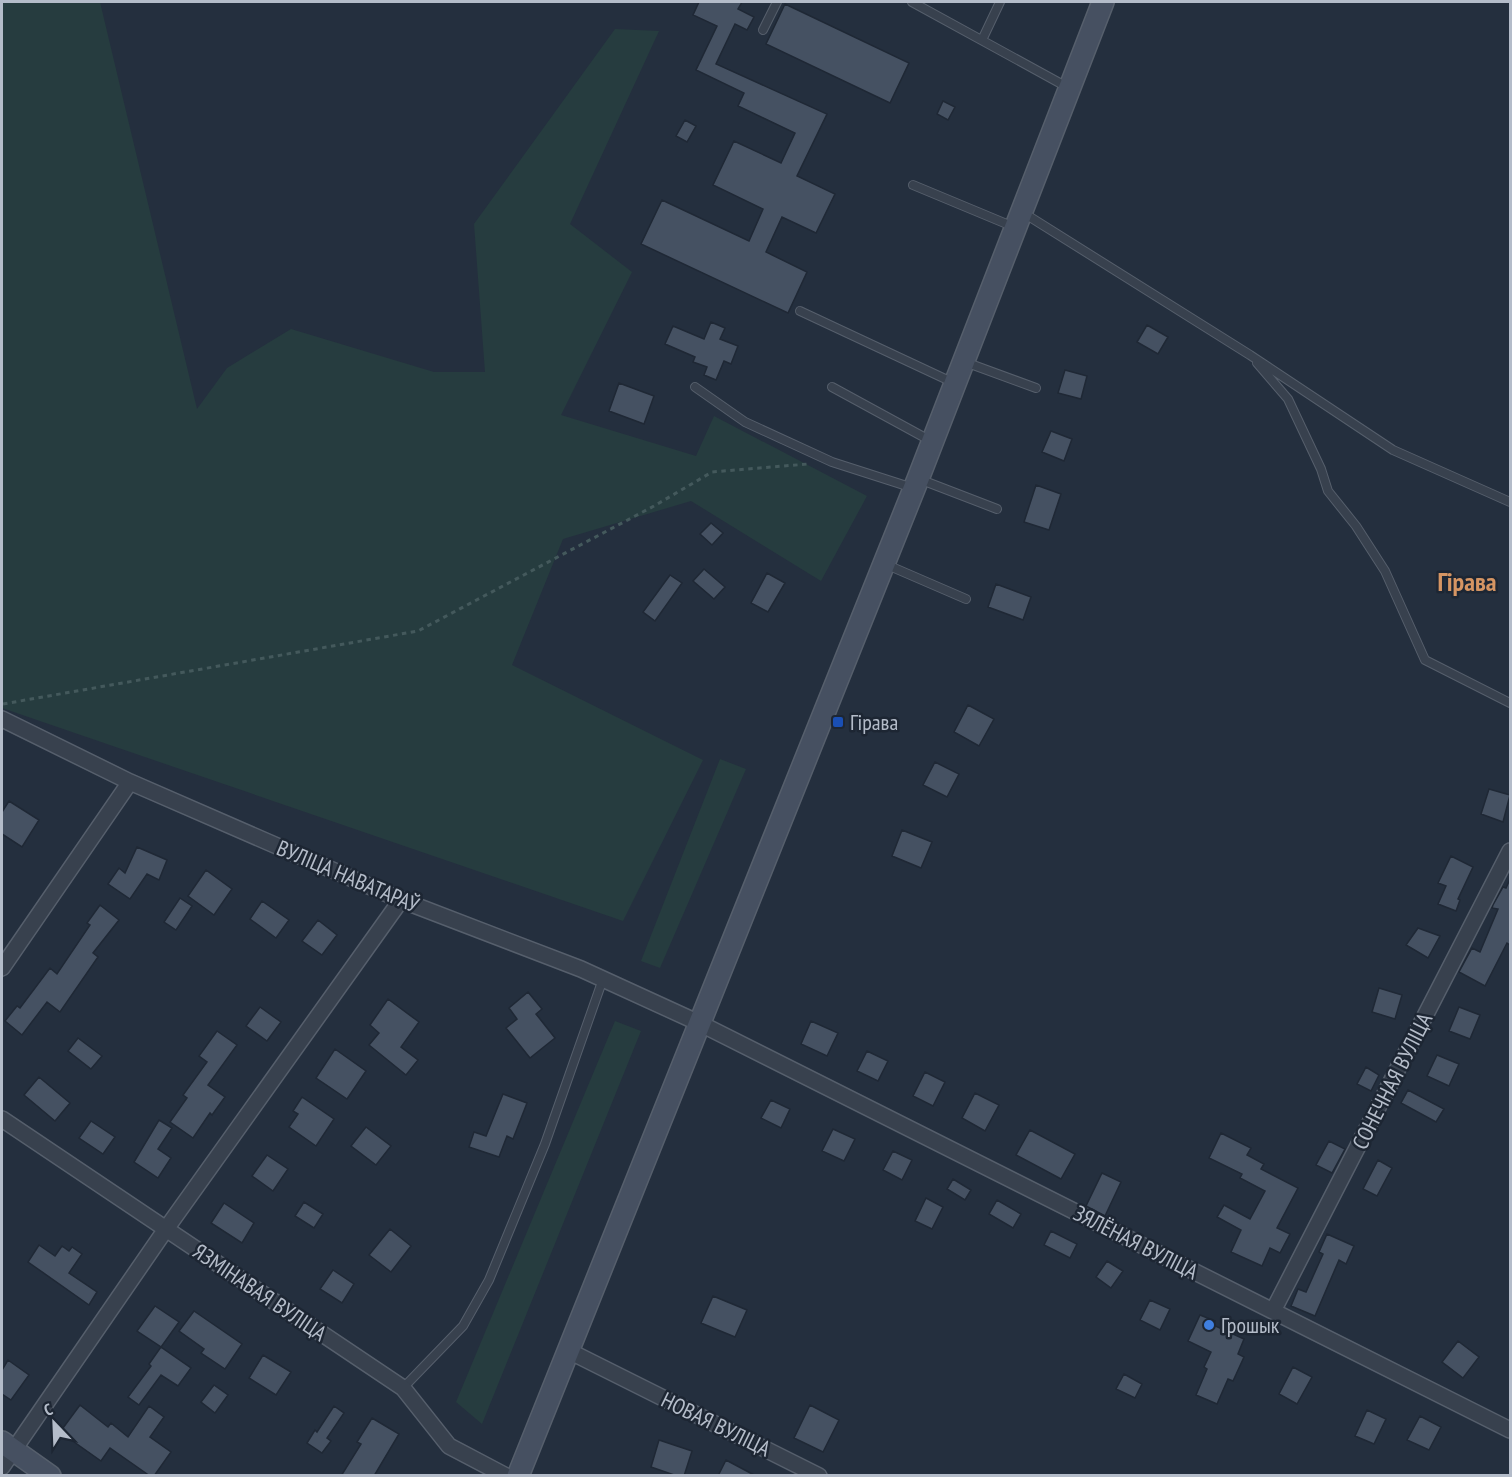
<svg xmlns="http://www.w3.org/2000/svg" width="1512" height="1477" font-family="'PT Sans Narrow',sans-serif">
  <rect width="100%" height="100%" fill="#242f3e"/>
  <!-- green -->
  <path fill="#263c3f" d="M2,2H100L197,409L227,368L291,329L434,372H485L474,224L615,29L659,31L570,224L632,272L561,415L696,456L714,416L867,496L821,581L691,501L563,539L512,665L703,760L623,921L2,708Z
    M720,759L746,769L660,968L641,961Z
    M615,1021L641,1031L482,1424L456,1402Z"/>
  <!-- building -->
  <path fill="#455162" stroke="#1f2835" stroke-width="1.5" d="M699,2H742L738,9L754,17L747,30L735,24L716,64L827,114L797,176L835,194L816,233L782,217L766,252L807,272L788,313L641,244L662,200L749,241L763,209L713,185L734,141L781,163L795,133L738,106L744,93L696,70L717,26L693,15Z
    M785,4L909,63L890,103L766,44Z
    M943,101L955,107L948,120L937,114Z
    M685,120L696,126L687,142L676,136Z
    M711,322L725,328L720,339L738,346L731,364L724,361L716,380L704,375L707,367L693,362L695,357L665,344L673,326L704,339Z
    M1147,325L1168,337L1158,354L1137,342Z
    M1065,370L1087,376L1081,399L1058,393Z
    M619,383L654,396L644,424L609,411Z
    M1051,431L1072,439L1064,461L1042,452Z
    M1036,485L1061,494L1049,530L1024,522Z
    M711,523L723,533L712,545L700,534Z
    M704,569L725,587L714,599L693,581Z
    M767,573L785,583L768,612L751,603Z
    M670,575L682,583L655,621L643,612Z
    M996,584L1031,597L1023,620L988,607Z
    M968,705L994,719L979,746L954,732Z
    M935,762L959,774L947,797L923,785Z
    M1489,789L1510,795L1503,822L1481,814Z
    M9,801L39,820L22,847L2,834V812Z
    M902,830L932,842L921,868L892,856Z
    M137,847L167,860L159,880L147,874L130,899L108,884L119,868L125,873Z
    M1451,856L1473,867L1458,899L1460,900L1456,911L1438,904L1446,886L1438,883Z
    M206,870L232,889L214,915L188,896Z
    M1510,879V945L1507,943L1485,986L1459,972L1472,948L1480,952L1498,909L1492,908L1493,905L1503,887L1506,888Z
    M180,898L192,906L176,930L164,922Z
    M262,901L289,920L276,938L250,919Z
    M100,905L119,920L93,953L98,957L60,1012L47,1002L22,1035L5,1021L17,1006L20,1008L50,968L57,974L90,925L87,923Z
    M318,920L337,935L322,955L302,941Z
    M1418,928L1440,936L1428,958L1406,945Z
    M1379,988L1402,995L1395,1019L1372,1012Z
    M528,992L542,1009L536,1014L555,1038L530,1058L506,1028L517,1019L509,1008Z
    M388,999L419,1022L401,1047L418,1060L406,1075L369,1045L379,1033L370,1025Z
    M260,1007L281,1022L267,1041L246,1026Z
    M1459,1007L1480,1015L1470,1039L1449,1031Z
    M811,1021L838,1033L827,1056L801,1044Z
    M217,1031L237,1045L208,1085L225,1097L212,1115L210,1113L193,1138L170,1122L187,1098L183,1095L207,1062L199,1056Z
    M78,1038L102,1056L91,1069L68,1051Z
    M335,1049L366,1071L347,1099L316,1078Z
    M867,1051L888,1061L878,1081L857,1071Z
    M1437,1055L1459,1064L1449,1086L1427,1076Z
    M1366,1067L1379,1075L1371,1091L1357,1084Z
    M925,1072L945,1082L933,1106L913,1096Z
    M39,1077L70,1103L55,1121L24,1095Z
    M1408,1090L1444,1109L1436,1122L1401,1103Z
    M975,1093L999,1105L985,1131L962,1118Z
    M503,1094L527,1103L513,1139L507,1136L499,1157L469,1147L474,1132L486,1136Z
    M302,1097L334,1119L316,1146L289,1127L298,1114L293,1111Z
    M771,1100L790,1109L781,1128L761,1118Z
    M159,1120L172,1128L158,1149L171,1158L158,1178L134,1162Z
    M91,1121L115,1137L103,1154L79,1138Z
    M366,1127L391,1146L376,1165L351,1146Z
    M833,1129L855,1139L844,1161L822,1151Z
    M1030,1130L1075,1154L1061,1179L1016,1155Z
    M1221,1133L1251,1148L1247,1155L1264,1164L1261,1169L1298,1188L1277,1228L1290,1234L1280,1253L1270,1248L1262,1266L1231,1252L1241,1230L1217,1217L1224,1205L1250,1219L1265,1191L1240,1178L1242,1174L1209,1158Z
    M1329,1141L1345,1149L1332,1173L1316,1165Z
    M893,1151L912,1160L902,1180L883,1170Z
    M267,1155L288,1169L273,1191L252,1176Z
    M1378,1160L1392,1168L1377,1196L1363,1189Z
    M1102,1173L1121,1182L1105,1216L1086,1206Z
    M953,1179L971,1190L965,1200L947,1189Z
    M926,1198L943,1207L932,1229L915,1221Z
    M997,1200L1021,1214L1013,1228L989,1214Z
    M304,1202L323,1214L314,1228L295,1216Z
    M224,1203L254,1223L242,1243L211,1223Z
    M390,1229L411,1246L391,1272L369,1255Z
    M1051,1231L1077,1244L1070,1258L1044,1245Z
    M1327,1234L1354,1246L1346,1264L1339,1260L1315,1316L1291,1306L1298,1289L1306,1292L1323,1254L1319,1252Z
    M39,1245L55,1256L62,1246L69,1251L72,1247L82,1254L69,1273L97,1292L89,1305L28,1262Z
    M1107,1261L1123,1271L1111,1288L1096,1277Z
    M333,1270L354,1284L342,1303L320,1289Z
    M713,1296L747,1310L735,1337L701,1323Z
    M1150,1300L1170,1309L1160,1330L1140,1320Z
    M155,1306L179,1322L161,1347L191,1368L178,1386L161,1375L139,1405L128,1397L151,1366L149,1364L161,1347L137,1331Z
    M194,1311L242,1344L225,1369L201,1353L204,1349L179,1331Z
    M1200,1315L1215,1321L1213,1325L1244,1339L1238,1354L1244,1357L1233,1381L1228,1379L1217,1404L1196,1395L1207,1369L1204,1367L1211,1352L1188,1341Z
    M1458,1341L1479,1357L1463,1378L1442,1362Z
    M263,1355L291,1372L276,1395L249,1378Z
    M8,1360L29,1375L11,1400L2,1394V1370Z
    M1293,1367L1312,1377L1297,1404L1279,1394Z
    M1124,1374L1142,1384L1135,1398L1116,1389Z
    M214,1385L228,1395L215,1413L201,1402Z
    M80,1405L108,1427L111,1423L128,1437L149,1406L164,1417L150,1437L171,1452L154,1476H150L110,1448L101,1461L60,1432Z
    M810,1405L839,1420L823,1452L794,1438Z
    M334,1406L344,1413L327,1438L331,1441L322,1453L307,1443L315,1430L317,1432Z
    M1367,1410L1386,1419L1374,1444L1355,1436Z
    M1420,1416L1441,1427L1429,1450L1407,1440Z
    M372,1418L399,1434L374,1476H341L361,1444L357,1442Z
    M659,1440L692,1451L684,1476H677L651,1467Z
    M726,1460L756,1476H718Z"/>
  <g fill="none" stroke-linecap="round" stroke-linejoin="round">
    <defs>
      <path id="lane" d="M912,2L1067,87
        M763,30L777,2
        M982,40L1000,2
        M913,185L1014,227
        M1022,212L1250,355L1393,450L1510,502
        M800,311L954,383
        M965,362L1036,388
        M1257,363L1288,399L1321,469L1328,491L1356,526L1385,571L1425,660L1510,703
        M695,387L745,422L832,462L913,488
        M832,387L931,441
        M919,479L997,509
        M885,564L966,599
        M403,1388L463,1326L489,1280L545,1144L603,979"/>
      <path id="street" d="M2,719L130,782L401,900L581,969L699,1023L1510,1430
        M2,968L130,782
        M2,1119L403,1388L449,1446L506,1476
        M1273,1311L1510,851
        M567,1350L819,1476
        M2,1467L166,1229L401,900"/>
      <path id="secondary" d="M2,1442L50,1476
        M518,1476L918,479L1103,2"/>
    </defs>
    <!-- lane casing -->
    <use href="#lane" stroke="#565f6c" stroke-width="10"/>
    <!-- street casing -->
    <use href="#street" stroke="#565f6c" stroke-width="18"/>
    <!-- secondary casing -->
    <use href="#secondary" stroke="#565f6c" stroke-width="24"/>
    <!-- path -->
    <path stroke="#44595c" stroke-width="3" stroke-dasharray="4.5 4.5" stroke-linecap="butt" d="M3,704L418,631L654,506L712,472L808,464"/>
    <!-- lane -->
    <use href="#lane" stroke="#38414e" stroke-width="8"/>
    <!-- street -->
    <use href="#street" stroke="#38414e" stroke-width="15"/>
    <!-- secondary -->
    <use href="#secondary" stroke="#465061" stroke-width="21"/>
  </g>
  <!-- markers -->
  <rect fill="#1a4fb4" stroke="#1d2633" stroke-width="2" x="832" y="716" width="12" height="12" rx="3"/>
  <circle fill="#3f7fe0" stroke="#1d2633" stroke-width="2" cx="1209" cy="1325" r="6"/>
  <g text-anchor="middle" stroke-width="5" stroke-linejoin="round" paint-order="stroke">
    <!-- poi labels -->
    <g font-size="22" fill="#b4bcc9" stroke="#1d2633" text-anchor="start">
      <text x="850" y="730">Гірава</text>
      <text x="1221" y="1333">Грошык</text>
    </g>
    <!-- street labels -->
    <g font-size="22" fill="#b4bcc9" stroke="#1d2633">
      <text transform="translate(348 876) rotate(23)" y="8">ВУЛІЦА НАВАТАРАЎ</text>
      <text transform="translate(1392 1081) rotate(-63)" y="8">СОНЕЧНАЯ ВУЛІЦА</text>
      <text transform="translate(1136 1242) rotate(27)" y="8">ЗЯЛЁНАЯ ВУЛІЦА</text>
      <text transform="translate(260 1292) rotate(34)" y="8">ЯЗМІНАВАЯ ВУЛІЦА</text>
      <text transform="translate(716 1424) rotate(26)" y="8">НОВАЯ ВУЛІЦА</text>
    </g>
    <!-- quarter labels -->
    <g font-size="26" font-weight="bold" fill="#d59563" stroke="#1d2633">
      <text x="1467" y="591">Гірава</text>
    </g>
  </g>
  <!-- border -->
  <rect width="1512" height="1477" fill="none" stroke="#b4bcc9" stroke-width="6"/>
  <!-- north arrow -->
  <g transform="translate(54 1423) rotate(337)" stroke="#1d2633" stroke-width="4.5" paint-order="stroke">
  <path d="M0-4.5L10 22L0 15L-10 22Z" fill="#b4bcc9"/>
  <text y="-9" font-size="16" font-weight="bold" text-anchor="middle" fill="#b4bcc9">С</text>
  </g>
</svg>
